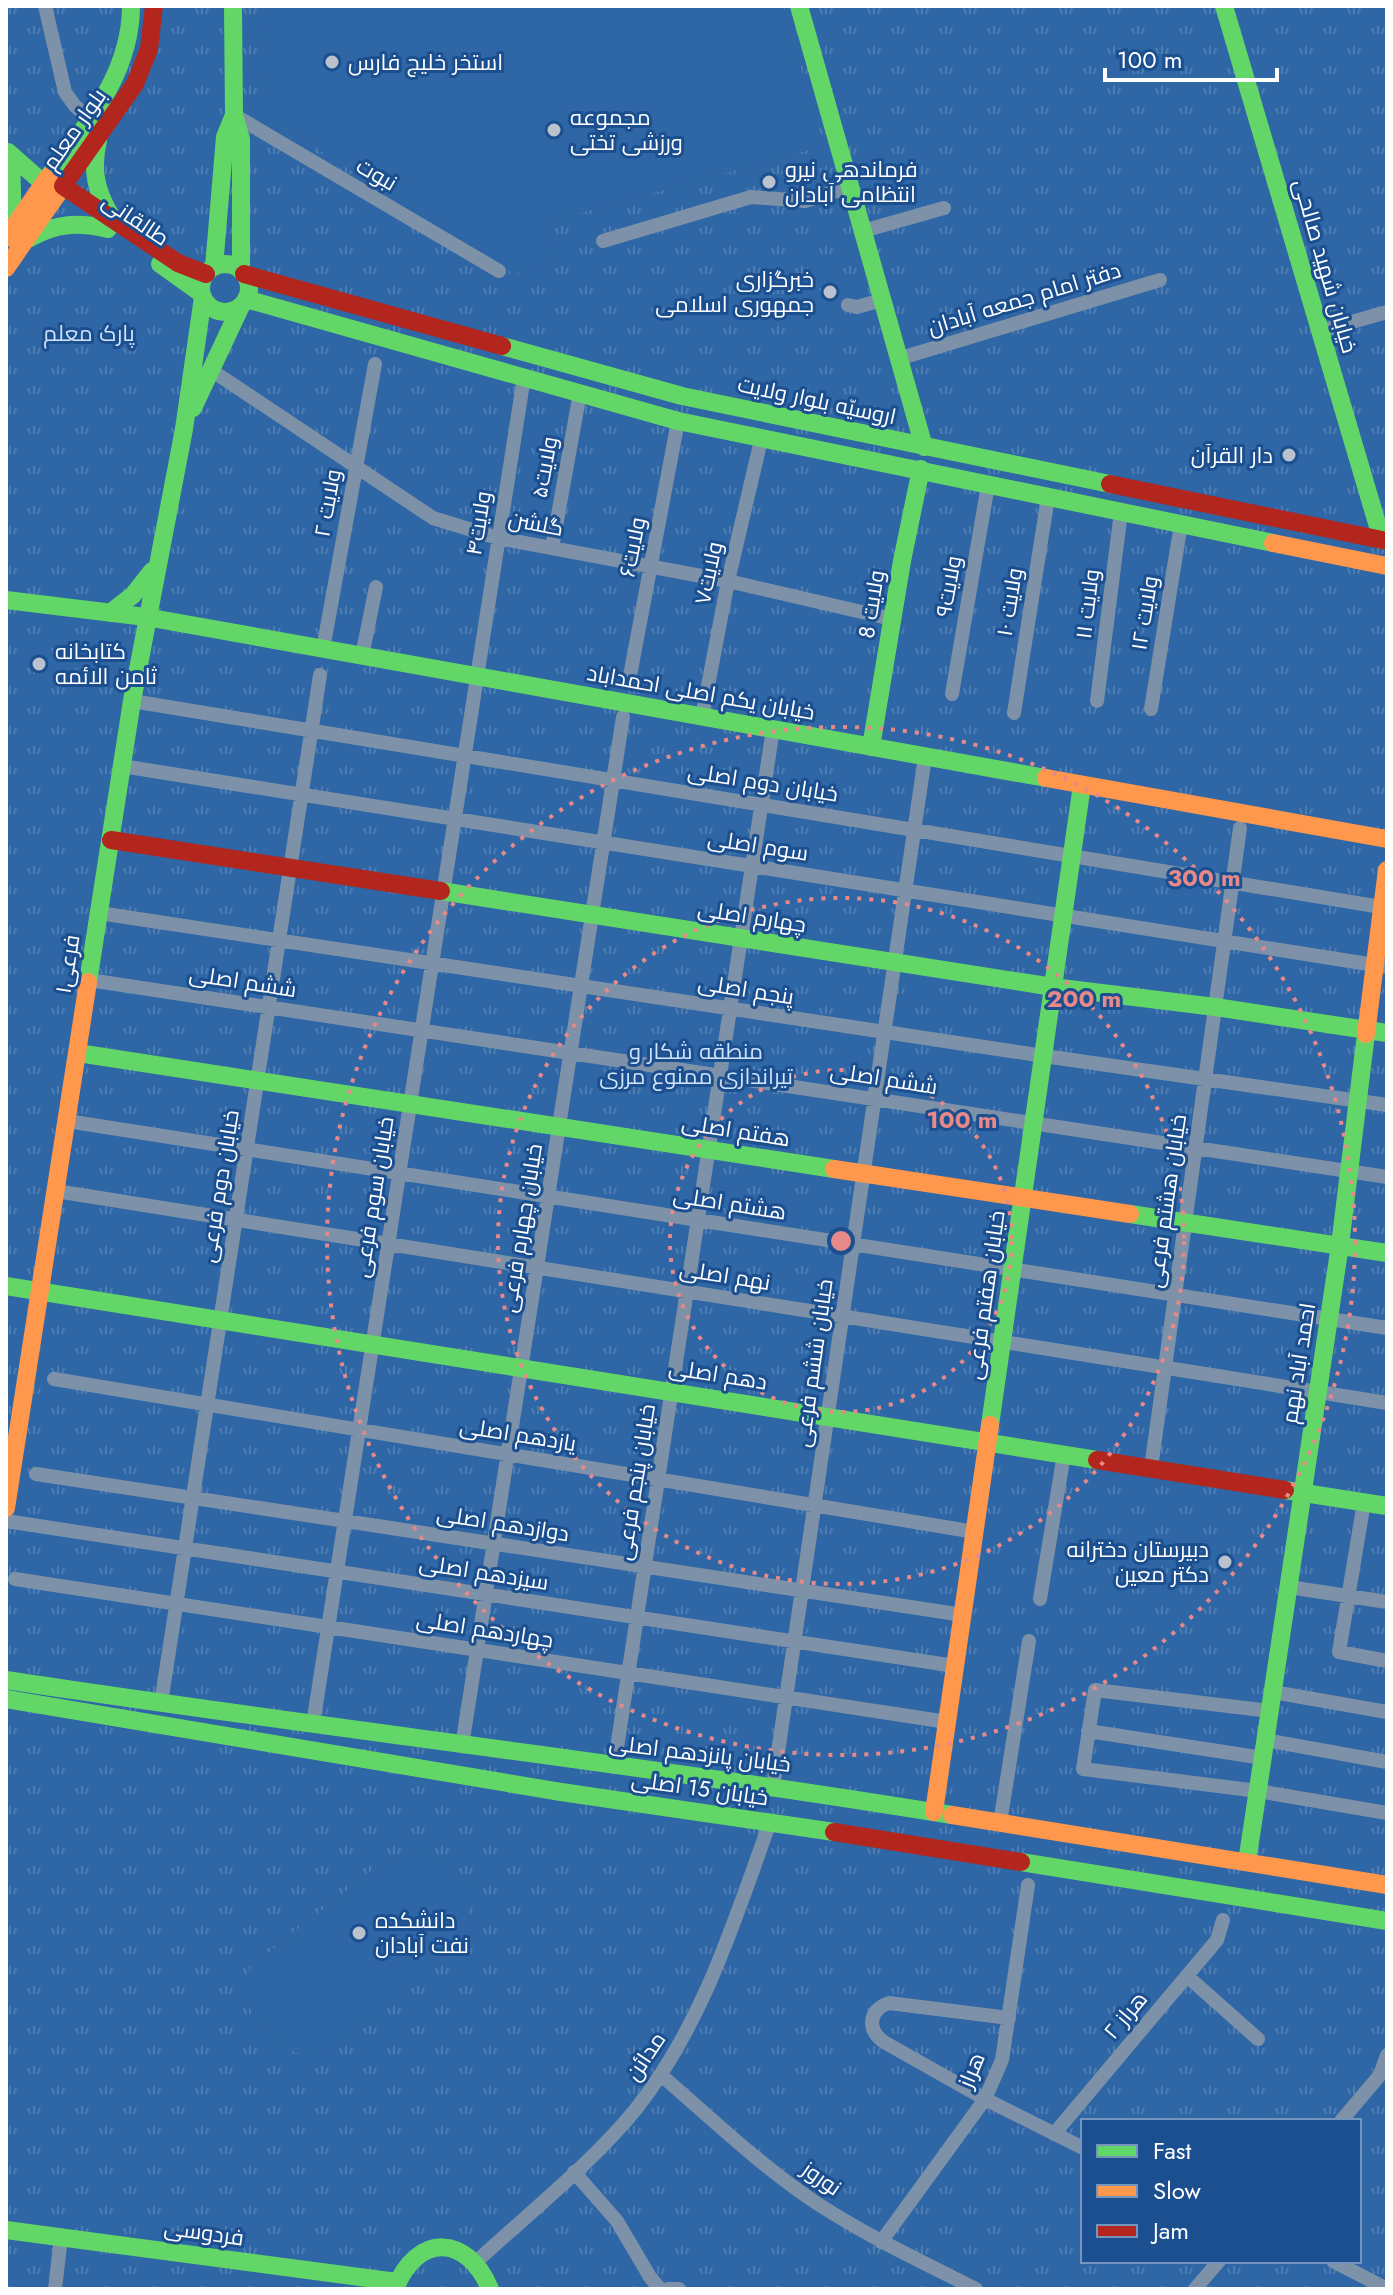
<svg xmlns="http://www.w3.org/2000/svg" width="1393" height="2295" font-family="Jost,Cairo,sans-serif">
  <defs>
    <pattern id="grass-tufts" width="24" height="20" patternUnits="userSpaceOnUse" patternTransform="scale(2)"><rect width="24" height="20" fill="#2f66a5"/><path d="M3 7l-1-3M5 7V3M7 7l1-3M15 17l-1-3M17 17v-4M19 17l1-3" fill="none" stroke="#4e7db2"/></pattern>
  </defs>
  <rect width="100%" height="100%" fill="#365274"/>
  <!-- grass -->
  <path fill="url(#grass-tufts)" fill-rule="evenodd" d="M6,6H1387V2289H6ZM1083,2121H1359V2261H1083Z"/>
  <!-- pitch -->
  <path fill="#2f66a5" d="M259,6H783L824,146L549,222L558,263L514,274L264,115Z
    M425,1851C464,1874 476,1893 463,1938L325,2053C320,2053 311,2055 306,2055C279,2050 247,2021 247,1993C247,1985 249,1976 250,1967L391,1855Z"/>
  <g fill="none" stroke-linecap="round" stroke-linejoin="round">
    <!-- street -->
    <path stroke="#7d92a8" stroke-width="14" d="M45,6L65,92L75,106L89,118
      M234,115L499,271
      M863,231L944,208
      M603,241L751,197L805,201L850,187
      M848,305L857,307L882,300
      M1320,331L1387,312
      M901,358L1160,280
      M211,370L433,518L498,538L728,581L892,619
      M552,548L580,393
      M323,649L375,364
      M362,656L376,587
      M629,681L678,421
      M952,694L988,485
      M132,701L1387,908
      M1097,701L1121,512
      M1151,709L1181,524
      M1014,713L1048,497
      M702,717L728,581L761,440
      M122,766L1387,967
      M99,913L1044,1056L1387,1105
      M89,980L1387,1177
      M67,1121L1387,1328
      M56,1191L1387,1403
      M54,1379L975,1532
      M1151,1468L1240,828
      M36,1474L963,1615
      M1364,1502L1339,1652L1387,1661
      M6,1521L955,1666
      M15,1579L947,1722
      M1289,1587L1387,1602
      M1040,1599L1064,1454
      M1273,1692L1387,1712
      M161,1703L320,675
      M1270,1711L1095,1690L1083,1769L1258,1791L1387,1813
      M313,1724L524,377
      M1088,1731L1263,1758
      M1265,1740L1387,1762
      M462,1746L623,717
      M614,1767L773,729
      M773,1786L925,757
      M1000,1823L1029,1641
      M1187,1976L1258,2039
      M1009,2018L889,2003C869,2010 866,2029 884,2042L985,2099L1083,2148
      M661,2075C712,2119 762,2167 818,2204C869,2237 922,2262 976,2289
      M1341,2121L1380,2075L1387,2055
      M1054,2134L1217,1940L1223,1920
      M574,2172L617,2221L650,2277L660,2289
      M881,2242L985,2099L1002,2060L1028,1885
      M477,2261C528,2214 593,2162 636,2109C703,2024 734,1922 770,1822
      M1333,2261L1387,2289
      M55,2289L61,2237
      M668,2289H679
      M1195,2289L1219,2261"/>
    <!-- fast -->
    <path stroke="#63d668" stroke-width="18" d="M233,6L234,115L241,139V271
      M799,6L924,447
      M1224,6L1382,540
      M98,141C91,169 96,192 111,216
      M8,152L52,191
      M11,156L13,228
      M49,176C87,124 131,73 131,6
      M30,238C56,223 79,222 108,229
      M160,264L202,294
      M201 288a24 24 0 1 1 48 0a24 24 0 1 1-48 0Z
      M214,267L225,137L234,115
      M246,299L678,421L1273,543
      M502,346L682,396L1110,484
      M193,408L241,306
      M6,600L146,617L1046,778
      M110,613L133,595L152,571
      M871,747L902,561L921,469
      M441,891L1053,987L1215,1007L1387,1033
      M88,982L132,701L184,429L203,297
      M78,1053L834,1169
      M1130,1214L1387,1253
      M6,1286L1097,1460
      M990,1425L1082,785
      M1285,1490L1387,1506
      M6,1680C321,1728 638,1764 952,1815
      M6,1699L561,1792L834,1832
      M1021,1862L1387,1921
      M1247,1862L1340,1245L1366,1034
      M6,2230L397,2282
      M395,2289C417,2233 467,2234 490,2289"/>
    <!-- slow -->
    <path stroke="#ff974d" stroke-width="18" d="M6,238L49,176L63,186L6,268
      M1273,543L1387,566
      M1046,778L1387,839
      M1366,1034L1387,870
      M834,1169L1130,1214
      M6,1508L88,982
      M934,1812L990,1425
      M952,1815L1387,1885"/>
    <!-- jam -->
    <path stroke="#b3261e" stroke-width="18" d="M154,6L149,49L135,84L63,186L178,263L206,274
      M244,274L502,346
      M1110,484L1387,541
      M111,840L441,891
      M1097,1460L1285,1490
      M834,1832L1021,1862"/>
  </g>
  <!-- distance rings -->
  <g fill="none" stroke="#e88989" stroke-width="4" stroke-dasharray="4 8">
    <circle cx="841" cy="1241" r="171"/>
    <circle cx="841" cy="1241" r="343"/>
    <circle cx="841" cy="1241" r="514"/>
  </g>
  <!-- markers -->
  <g fill="#b9c2ce" stroke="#1b4f8f" stroke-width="3">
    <circle cx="332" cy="62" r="8"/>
    <circle cx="554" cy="130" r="8"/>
    <circle cx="769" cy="182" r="8"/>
    <circle cx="830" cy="292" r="8"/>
    <circle cx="1289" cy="455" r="8"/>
    <circle cx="39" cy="664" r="8"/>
    <circle cx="1225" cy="1562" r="8"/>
    <circle cx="359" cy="1933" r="8"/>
  </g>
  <g text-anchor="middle" stroke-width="6" stroke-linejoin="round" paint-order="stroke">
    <!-- poi labels -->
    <g font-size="22" fill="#fff" stroke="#1b4f8f" text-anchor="start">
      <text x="348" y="70">استخر خلیج فارس</text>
      <text x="570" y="125">مجموعه<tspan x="570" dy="25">ورزشی تختی</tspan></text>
      <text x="785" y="177">فرماندهی نیرو<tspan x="785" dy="25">انتظامی آبادان</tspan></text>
      <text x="814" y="287" text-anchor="end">خبرگزاری<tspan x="814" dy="25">جمهوری اسلامی</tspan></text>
      <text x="1273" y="463" text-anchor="end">دار القرآن</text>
      <text x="55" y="659">کتابخانه<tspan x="55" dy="25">ثامن الائمه</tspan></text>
      <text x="1209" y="1557" text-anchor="end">دبیرستان دخترانه<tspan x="1209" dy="25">دکتر معین</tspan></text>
      <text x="375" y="1928">دانشکده<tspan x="375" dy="25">نفت آبادان</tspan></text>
    </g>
    <!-- street labels -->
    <g font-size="22" fill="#fff" stroke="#1b4f8f">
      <text transform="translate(74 129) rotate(-55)" y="8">بلوار معلم</text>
      <text transform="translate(377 174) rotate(30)" y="8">نبوت</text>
      <text transform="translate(136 219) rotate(34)" y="8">طالقانی</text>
      <text transform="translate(1326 266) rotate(74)" y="8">خیابان شهید صالحی</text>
      <text transform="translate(1024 298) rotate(-17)" y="8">دفتر امام جمعه آبادان</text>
      <text transform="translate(817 400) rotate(12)" y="8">اروسیّه بلوار ولایت</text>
      <text transform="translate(544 467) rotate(-80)" y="8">ولایت۵</text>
      <text transform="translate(327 503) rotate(-80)" y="8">ولایت ۲</text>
      <text transform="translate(478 523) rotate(-81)" y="8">ولایت۴</text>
      <text transform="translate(536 523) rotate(11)" y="8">گلشن</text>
      <text transform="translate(632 547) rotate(-79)" y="8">ولایت۶</text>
      <text transform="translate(708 573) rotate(-78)" y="8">ولایت۷</text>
      <text transform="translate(948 586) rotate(-80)" y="8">ولایت۹</text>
      <text transform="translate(1009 602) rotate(-81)" y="8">ولایت ۱۰</text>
      <text transform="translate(871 604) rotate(-81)" y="8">ولایت 8</text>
      <text transform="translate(1087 604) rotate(-83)" y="8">ولایت ۱۱</text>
      <text transform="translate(1144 613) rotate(-81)" y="8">ولایت ۱۲</text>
      <text transform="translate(701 692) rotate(10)" y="8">خیابان یکم اصلی احمداباد</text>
      <text transform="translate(763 782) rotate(9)" y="8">خیابان دوم اصلی</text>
      <text transform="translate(758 845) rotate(9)" y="8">سوم اصلی</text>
      <text transform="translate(752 916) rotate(9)" y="8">چهارم اصلی</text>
      <text transform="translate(67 964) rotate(-81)" y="8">فرعی۱</text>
      <text transform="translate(243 981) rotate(9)" y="8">ششم اصلی</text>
      <text transform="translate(746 989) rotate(9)" y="8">پنجم اصلی</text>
      <text transform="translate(884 1078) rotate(9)" y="8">ششم اصلی</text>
      <text transform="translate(736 1130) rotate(9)" y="8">هفتم اصلی</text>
      <text transform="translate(219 1186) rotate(-81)" y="8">خیابان دوم فرعی</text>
      <text transform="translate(373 1197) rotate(-81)" y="8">خیابان سوم فرعی</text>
      <text transform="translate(1166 1201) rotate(-82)" y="8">خیابان هشتم فرعی</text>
      <text transform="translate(730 1203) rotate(9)" y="8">هشتم اصلی</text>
      <text transform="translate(521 1228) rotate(-81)" y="8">خیابان چهارم فرعی</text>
      <text transform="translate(725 1275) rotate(9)" y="8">نهم اصلی</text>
      <text transform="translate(985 1295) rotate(-82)" y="8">خیابان هفتم فرعی</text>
      <text transform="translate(813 1363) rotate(-82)" y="8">خیابان ششم فرعی</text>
      <text transform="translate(1298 1363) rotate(-81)" y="8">احمد آباد نهم</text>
      <text transform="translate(718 1374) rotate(9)" y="8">دهم اصلی</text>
      <text transform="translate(518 1434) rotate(9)" y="8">یازدهم اصلی</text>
      <text transform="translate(635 1482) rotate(-81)" y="8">خیابان پنجم فرعی</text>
      <text transform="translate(503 1523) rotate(9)" y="8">دوازدهم اصلی</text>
      <text transform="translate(484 1572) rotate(9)" y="8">سیزدهم اصلی</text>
      <text transform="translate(485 1629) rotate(9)" y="8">چهاردهم اصلی</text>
      <text transform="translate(700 1753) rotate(7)" y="8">خیابان پانزدهم اصلی</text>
      <text transform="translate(700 1788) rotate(8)" y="8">خیابان 15 اصلی</text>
      <text transform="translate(1125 2015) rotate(-50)" y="8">هراز ۲</text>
      <text transform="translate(645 2056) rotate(-56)" y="8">مدائن</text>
      <text transform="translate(971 2070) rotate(-67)" y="8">هراز</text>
      <text transform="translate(822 2178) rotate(35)" y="8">نوروز</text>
      <text transform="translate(204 2232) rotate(8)" y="8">فردوسی</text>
    </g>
    <!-- park labels -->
    <g font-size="22" fill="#cfe3fa" stroke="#1b4f8f">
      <text x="89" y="341">پارک معلم</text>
      <text x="696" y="1059">منطقه شکار و<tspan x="696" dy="25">تیراندازی ممنوع مرزی</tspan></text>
    </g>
  </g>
  <circle cx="841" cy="1241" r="12" fill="#e88989" stroke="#1b4f8f" stroke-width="4"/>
  <g font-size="24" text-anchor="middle" font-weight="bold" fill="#e88989" stroke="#1b4f8f" stroke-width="6" stroke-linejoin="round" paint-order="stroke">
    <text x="1204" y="886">300 m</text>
    <text x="1084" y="1007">200 m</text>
    <text x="962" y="1128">100 m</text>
  </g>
  <!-- border -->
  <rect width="1393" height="2295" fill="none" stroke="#ffffff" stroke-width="16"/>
  <!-- legend -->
  <rect x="1081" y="2119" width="280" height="144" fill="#1b4f8f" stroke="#7695bc" stroke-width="2"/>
  <rect x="1097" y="2145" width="40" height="12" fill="#63d668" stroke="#7695bc" stroke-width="2"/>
  <text x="1153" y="2159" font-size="24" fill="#ffffff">Fast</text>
  <rect x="1097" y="2185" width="40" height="12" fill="#ff974d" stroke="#7695bc" stroke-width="2"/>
  <text x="1153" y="2199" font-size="24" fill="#ffffff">Slow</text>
  <rect x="1097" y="2225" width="40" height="12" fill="#b3261e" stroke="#7695bc" stroke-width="2"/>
  <text x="1153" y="2239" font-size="24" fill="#ffffff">Jam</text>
  <!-- scale -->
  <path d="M1105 68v12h172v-12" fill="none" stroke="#ffffff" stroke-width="4"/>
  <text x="1117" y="68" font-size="24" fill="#ffffff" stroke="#1b4f8f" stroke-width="6" paint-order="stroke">100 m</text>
</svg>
